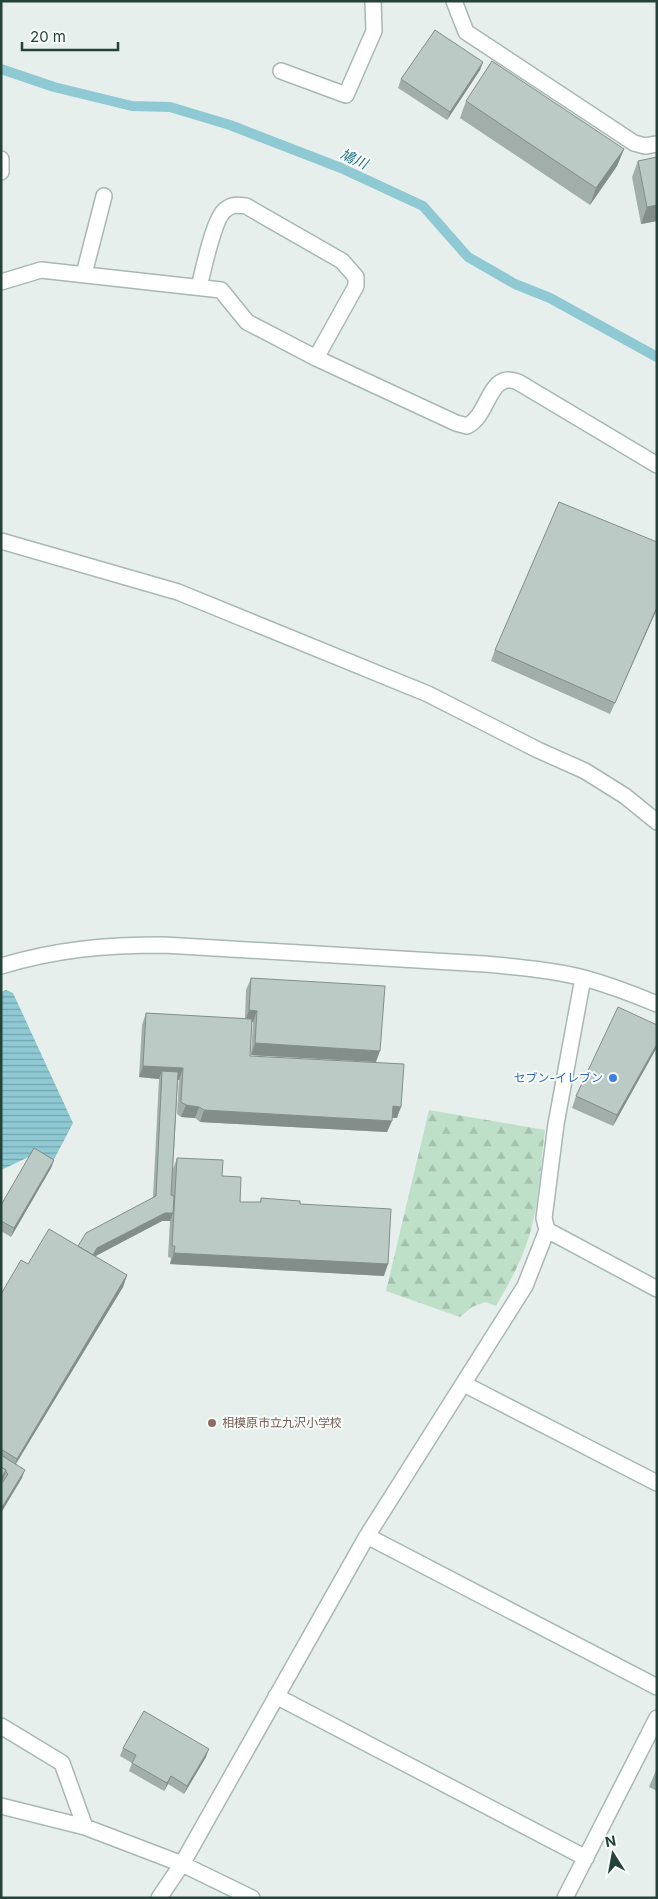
<svg xmlns="http://www.w3.org/2000/svg" width="658" height="1899" font-family="Inter,'Noto Sans JP',sans-serif">
  <defs>
    <pattern id="forest-firs" width="22" height="20" patternUnits="userSpaceOnUse" patternTransform="scale(1.25)"><rect width="22" height="20" fill="#bfe0c8"/><path d="M5 1l3.5 6h-7zM16 11l3.5 6h-7z" fill="#a4c1ad"/></pattern>
    <pattern id="water-rules" width="6" height="5" patternUnits="userSpaceOnUse" patternTransform="scale(1.25)"><rect width="6" height="5" fill="#8ec9d4"/><path d="M0 2.5h6" fill="none" stroke="#74a5ad"/></pattern>
  </defs>
  <rect width="100%" height="100%" fill="#e6efeb"/>
  <!-- forest -->
  <path fill="url(#forest-firs)" d="M429,1110L545,1130C541,1160 540,1192 533,1222C526,1252 512,1279 496,1306L485,1302L472,1307L460,1317L386,1291Z"/>
  <!-- water -->
  <path fill="url(#water-rules)" d="M6,990L13,993L73,1123L50,1167L31,1156L1,1170V992Z"/>
  <g fill="none" stroke-linecap="round" stroke-linejoin="round">
    <!-- stream -->
    <path stroke="#8ec9d4" stroke-width="10" d="M1,69L54,87L132,106L170,107L230,125L341,168L423,206L468,257L515,284L550,298L657,357"/>
    <defs>
      <path id="minor" d="M454,1L466,32L634,143L645,146L657,144
        M281,71L346,95L374,31L373,1
        M1,159V172
        M84,274L104,196
        M1,282L41,270L221,290L247,322L316,358L456,423L467,426C490,415 488,370 518,382L657,465
        M199,287C203,271 214,218 225,210C232,204 238,205 246,206L342,261L356,277V286L316,358
        M1,541L178,592L428,694L538,750L585,771L625,796L657,822
        M1,966C58,949 106,945 164,945L485,964C518,967 552,970 584,978C609,985 633,994 657,1004
        M547,1230L544,1218L556,1124L583,978
        M464,1384L657,1483
        M367,1536L657,1687
        M276,1696L586,1858
        M1,1726L62,1763L85,1827
        M1,1806L85,1827L182,1864L252,1898
        M159,1898L182,1864L367,1536L525,1286L547,1230L657,1289
        M565,1898L657,1718"/>
    </defs>
    <!-- minor casing -->
    <use href="#minor" stroke="#a8b8b2" stroke-width="18"/>
    <!-- minor -->
    <use href="#minor" stroke="#fff" stroke-width="15"/>
  </g>
  <!-- wall -->
  <path fill="#a1aea9" d="M483,62L480,70L447,120L398,88L401,79Z
    M466,101L624,149L617,166L590,205L460,118Z
    M657,157V221L641,224L632,177L638,161Z
    M657,542V609L610,714L491,661L495,650Z
    M251,978L376,1062L251,1055L253,1022H252L250,1056L397,1118H392L387,1132L200,1122L195,1118L181,1117L177,1114L179,1080H178L173,1169L177,1158L222,1176L240,1202H260L261,1198L300,1204L384,1276L170,1264L171,1258L168,1257L170,1221H162L95,1256L127,1275L123,1287L16,1464L22,1478L3,1481L1,1484V1294L28,1264L78,1246L153,1197L159,1079L139,1077L142,1025L146,1013L245,1019L246,990Z
    M657,1025V1047L613,1126L572,1108L576,1096Z
    M54,1160L51,1168L11,1237L1,1231V1205Z
    M123,1748L206,1757L184,1794L168,1784L164,1791L129,1771L132,1763L120,1756Z
    M657,1768V1791L649,1787Z"/>
  <!-- shaded-wall -->
  <path fill="#838d89" d="M483,62L480,70L447,120L450,112Z
    M624,149L617,166L590,205L596,188Z
    M657,205V221L641,224L647,207Z
    M657,607V609L610,714L615,703Z
    M249,1010L257,1011L253,1022H245Z
    M255,1043L380,1051L376,1062L251,1055Z
    M657,1044V1047L613,1126L617,1115Z
    M143,1066L183,1068L179,1080L162,1079V1071L159,1079L139,1077Z
    M186,1105L199,1107L195,1118L181,1117Z
    M393,1106L401,1107L397,1118H389Z
    M204,1110L392,1121L387,1132L200,1122Z
    M54,1160L51,1168L11,1237L14,1228Z
    M165,1213H173L170,1221H162L92,1258L97,1248Z
    M174,1253L388,1264L384,1276L170,1264Z
    M127,1275L123,1287L12,1470L17,1459Z
    M6,1470L2,1482L1,1484V1479Z
    M25,1470L22,1478L1,1513V1509Z
    M209,1749L206,1757L184,1794L187,1786Z
    M171,1776L168,1784L164,1791L167,1783Z"/>
  <!-- building -->
  <path fill="#bbcac4" stroke="#838d89" d="M435,30L483,62L450,112L401,79Z
    M492,61L624,149L596,188L466,101Z
    M657,157V205L647,207L638,161Z
    M559,502L657,542V607L615,703L495,650Z
    M251,978L385,986L380,1051L255,1043L257,1011L249,1010Z
    M618,1007L657,1025V1044L617,1115L576,1096Z
    M146,1013L252,1019L250,1056L404,1064L401,1107L393,1106L392,1121L204,1110L199,1107L186,1105L181,1102L183,1068L143,1066Z
    M162,1071L178,1072L171,1195L174,1196L173,1213H165L97,1248L93,1255L78,1246L86,1233L156,1196Z
    M34,1148L54,1160L14,1228L1,1221V1205Z
    M177,1158L223,1160L222,1176L241,1177L240,1202H261V1198L300,1201V1204L391,1209L388,1264L174,1253L175,1246H172Z
    M49,1229L127,1275L17,1459L1,1449V1294L21,1260L28,1264Z
    M1,1455L25,1470L1,1509V1485L8,1474L6,1472V1470L1,1467Z
    M1,1467L6,1470L1,1479Z
    M144,1711L209,1749L187,1786L171,1776L167,1783L132,1763L136,1755L123,1748Z"/>
  <!-- markers -->
  <circle fill="#3f7fe0" stroke="#f7fbf9" stroke-width="2" cx="613" cy="1078" r="5"/>
  <circle fill="#8d6e63" stroke="#f7fbf9" stroke-width="2" cx="212" cy="1423" r="5"/>
  <g text-anchor="middle" stroke-width="4" stroke-linejoin="round" paint-order="stroke">
    <!-- shop labels -->
    <g font-size="12" fill="#366cbe" stroke="#f7fbf9" text-anchor="end">
      <text x="603" y="1082">セブン-イレブン</text>
    </g>
    <!-- education labels -->
    <g font-size="12" fill="#785e54" stroke="#f7fbf9" text-anchor="start">
      <text x="222" y="1427">相模原市立九沢小学校</text>
    </g>
    <!-- water labels -->
    <g font-size="14" font-style="italic" fill="#1c6f80" stroke="#f7fbf9">
      <text transform="translate(354 159) rotate(24)" y="5">鳩川</text>
    </g>
  </g>
  <!-- border -->
  <rect width="658" height="1899" fill="none" stroke="#24423a" stroke-width="5"/>
  <!-- north arrow -->
  <g transform="translate(613 1854) rotate(349)" stroke="#f7fbf9" stroke-width="4" paint-order="stroke">
  <path d="M0-4L9 19L0 12L-9 19Z" fill="#24423a"/>
  <text y="-8" font-size="14" font-weight="bold" text-anchor="middle" fill="#24423a">N</text>
  </g>
  <!-- scale -->
  <path d="M22 42v8h96v-8" fill="none" stroke="#24423a" stroke-width="2.5"/>
  <text x="30" y="42" font-size="15" fill="#24423a" stroke="#f7fbf9" stroke-width="4" paint-order="stroke">20 m</text>
</svg>
